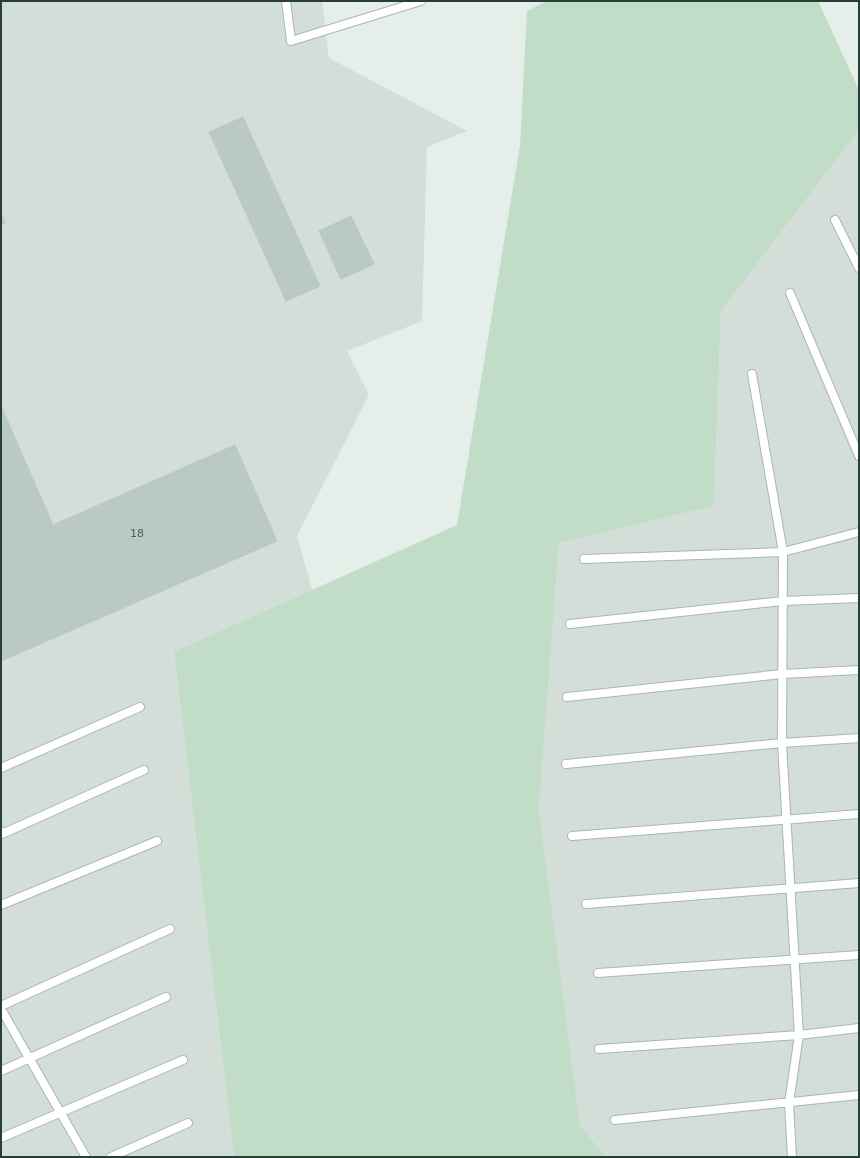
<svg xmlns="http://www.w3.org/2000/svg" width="860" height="1158" font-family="'DejaVu Sans',sans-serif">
  <rect width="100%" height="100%" fill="#e6eeea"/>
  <!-- built -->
  <path fill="#d4ded9" d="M1,1H322L329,58L467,131L427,147L422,321L347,351L369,395L297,536L312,590L174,653L234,1157H1Z
    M859,130V1157H606L580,1125L539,810L559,543L714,506L721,311Z"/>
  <!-- green -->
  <path fill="#c1ddc7" d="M547,1H818L859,90V130L721,311L714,506L559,543L539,810L580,1125L606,1157H234L174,652L457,525L520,146L527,11Z"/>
  <!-- building -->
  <path fill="#bbc9c3" stroke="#b9c7c1" d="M243,117L320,286L286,301L209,132Z
    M1,214L5,223L1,225Z
    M351,216L374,264L341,279L319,231Z
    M1,406L53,525L235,445L277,541L1,661Z"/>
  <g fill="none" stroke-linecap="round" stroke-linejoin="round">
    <defs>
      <path id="lane" d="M286,1L291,41L421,1
        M835,220L859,268
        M790,293L859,456
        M752,374L783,552L782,743L799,1035L789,1103L792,1157
        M584,559L783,552L859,532
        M570,624L783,601L859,598
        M567,697L782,674L859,670
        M566,764L782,743L859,738
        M1,768L140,707
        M1,831L2,834L144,770
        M572,836L859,814
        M586,904L859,883
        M1,905L157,841
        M598,973L859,955
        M1,1006L170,929
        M1,1009L86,1157
        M599,1049L799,1035L859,1028
        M1,1071L166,997
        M615,1120L859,1095
        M1,1138L183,1060
        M111,1157L188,1123"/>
    </defs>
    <!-- lane casing -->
    <use href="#lane" stroke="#a9b6b1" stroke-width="10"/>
    <!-- lane -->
    <use href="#lane" stroke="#fff" stroke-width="8"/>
  </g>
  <g text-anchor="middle" stroke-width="3.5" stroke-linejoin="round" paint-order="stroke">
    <!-- number labels -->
    <g font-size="11" fill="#4b625a">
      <text x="137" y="537">18</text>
    </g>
  </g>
  <!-- border -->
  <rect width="860" height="1158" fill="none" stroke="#263f37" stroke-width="4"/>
</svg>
